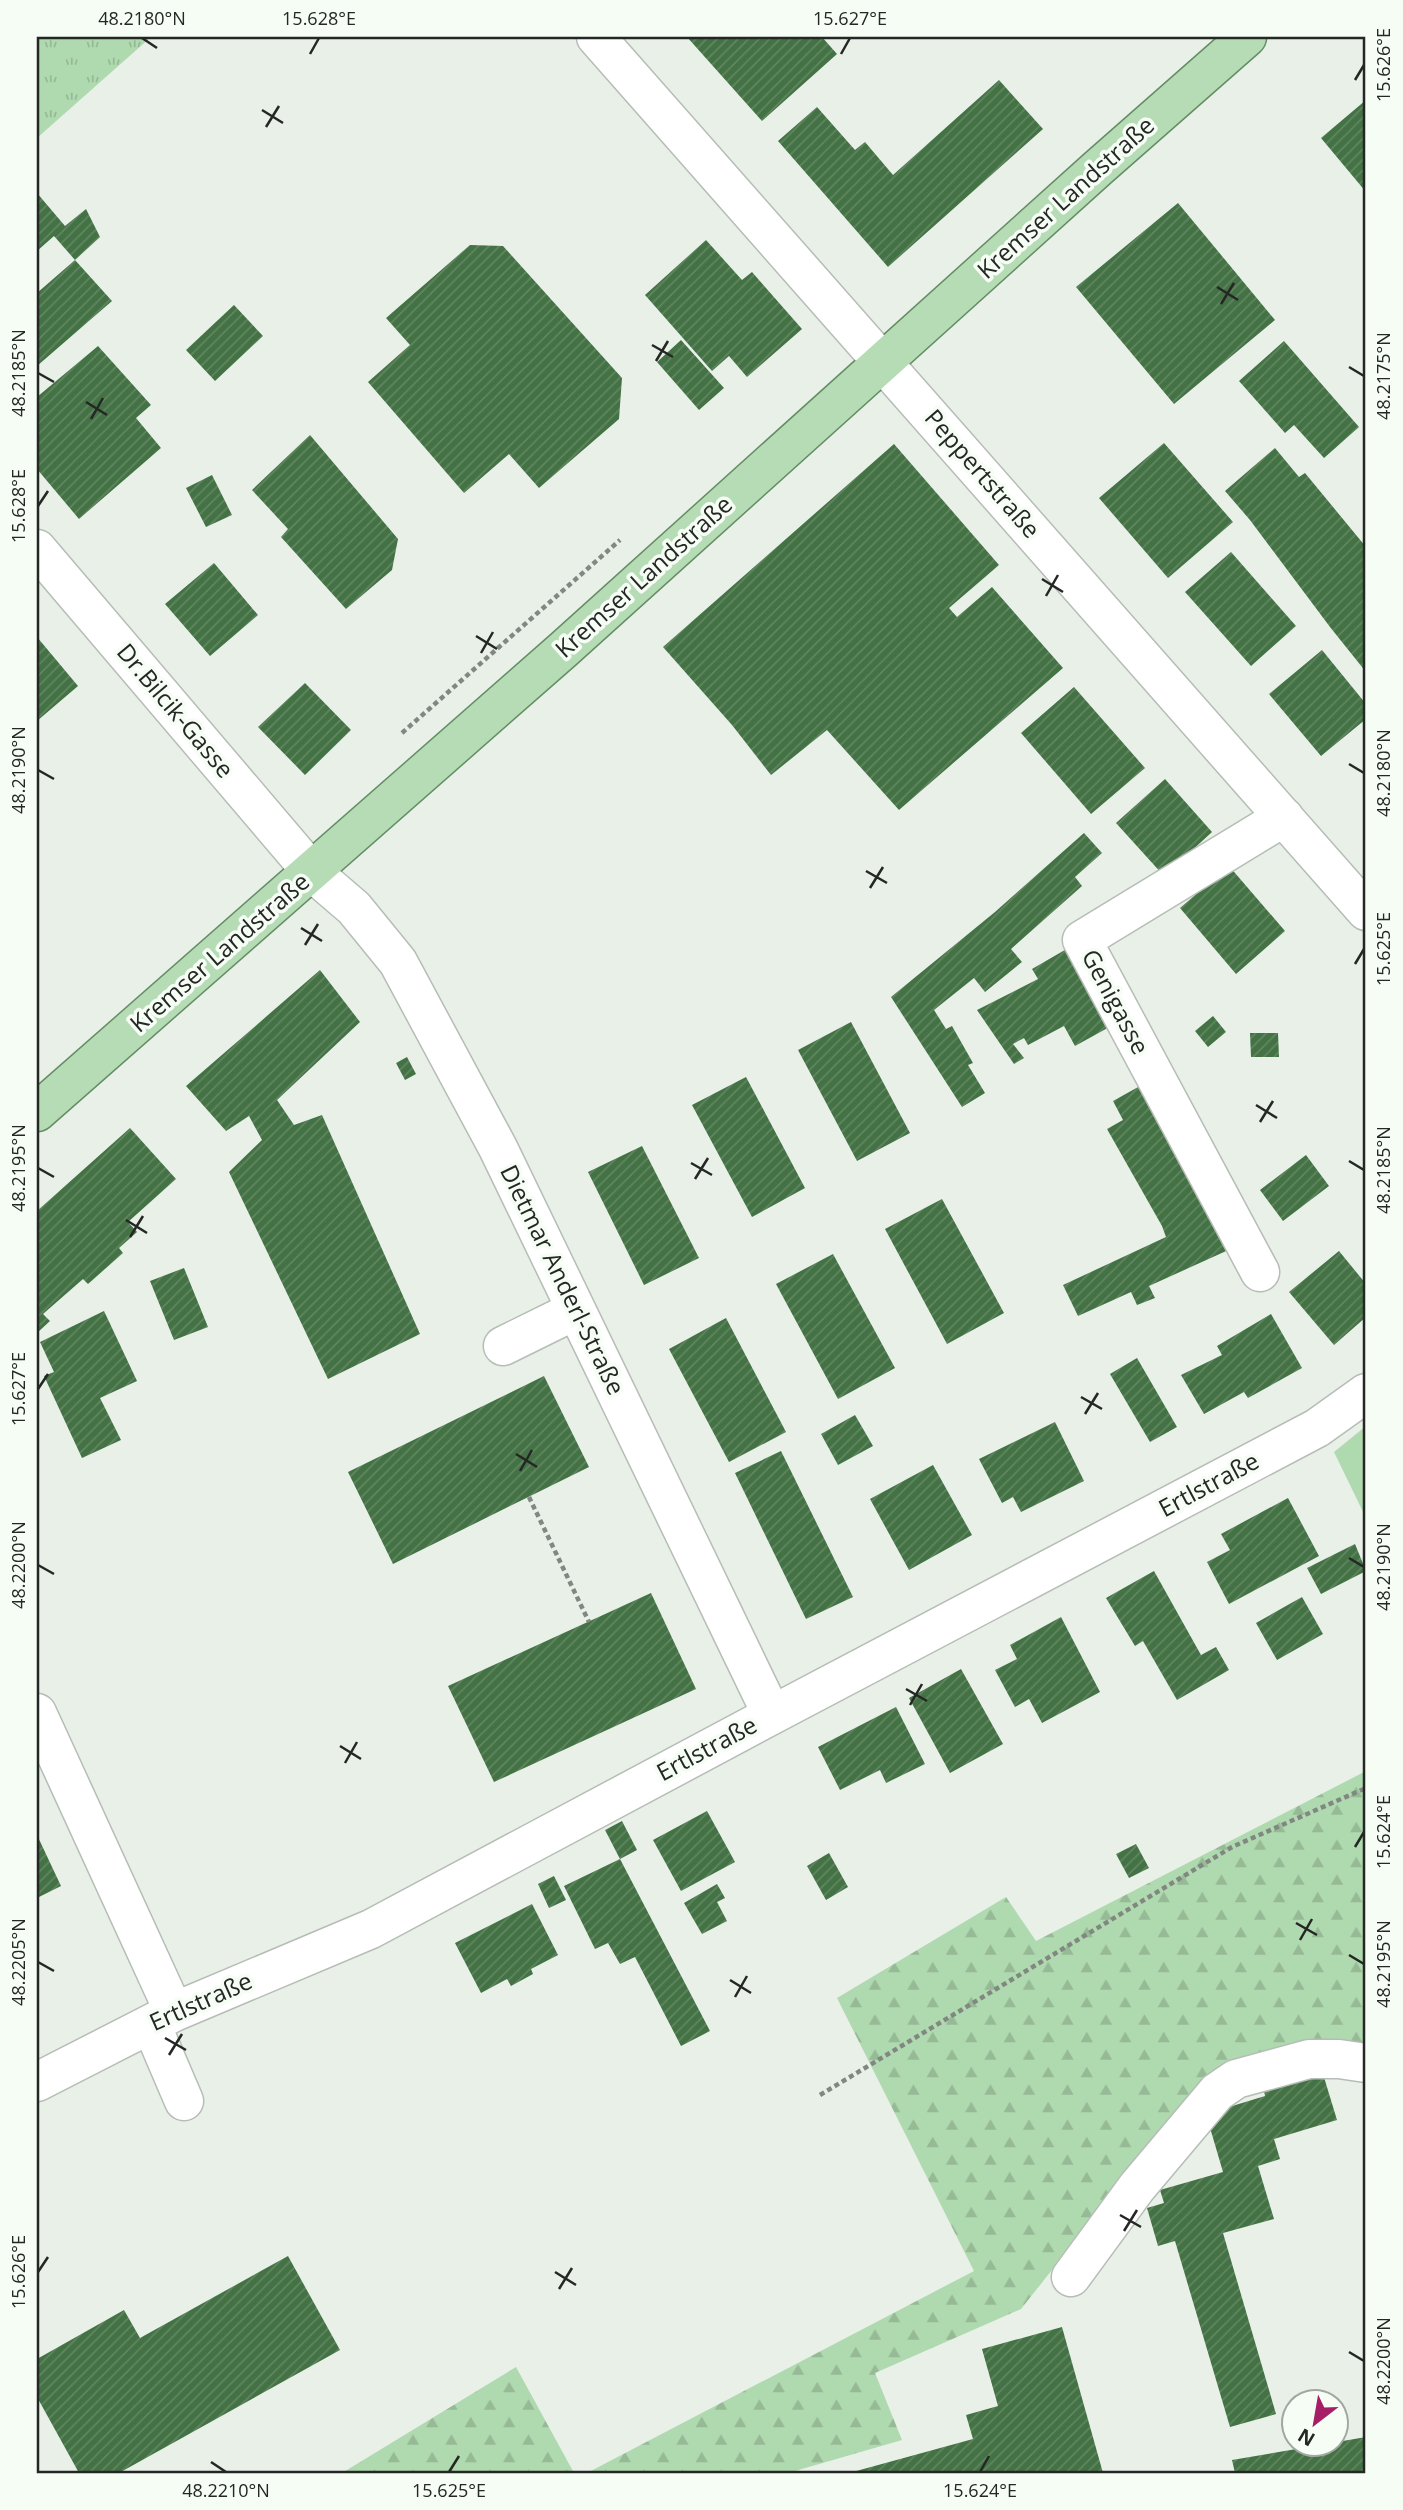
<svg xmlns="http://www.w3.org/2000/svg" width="1403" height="2510" font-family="'Open Sans',sans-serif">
  <defs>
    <pattern id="forest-firs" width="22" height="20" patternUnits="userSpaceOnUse" patternTransform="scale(1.75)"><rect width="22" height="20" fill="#afd9ae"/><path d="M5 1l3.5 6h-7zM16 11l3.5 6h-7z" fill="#96ba96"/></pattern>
    <pattern id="park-tufts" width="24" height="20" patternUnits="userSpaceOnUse" patternTransform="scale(1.75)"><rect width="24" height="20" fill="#afd9ae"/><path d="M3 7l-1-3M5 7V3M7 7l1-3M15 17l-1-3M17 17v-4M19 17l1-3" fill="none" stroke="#96ba96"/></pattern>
    <pattern id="building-hatch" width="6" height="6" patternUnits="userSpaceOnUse" patternTransform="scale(1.75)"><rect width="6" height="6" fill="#437244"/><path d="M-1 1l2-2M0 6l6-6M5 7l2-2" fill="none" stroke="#628562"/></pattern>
  </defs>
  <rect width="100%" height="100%" fill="#e8f0e8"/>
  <!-- green -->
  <path fill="#afd9ae" d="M1366,1426V1518L1334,1452Z"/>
  <!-- forest -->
  <path fill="url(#forest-firs)" d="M1366,1771V2049L1190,2096L1021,2309L875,2373L902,2440L788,2473H587L974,2271L837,1998L1006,1897L1036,1941Z
    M516,2367L574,2473H342Z"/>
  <!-- park -->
  <path fill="url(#park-tufts)" d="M37,37H151L37,138Z"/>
  <!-- building -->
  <path fill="url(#building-hatch)" d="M687,37H822L837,54L762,121Z
    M999,80L1043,129L888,267L778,141L817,107L855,150L865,142L893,175Z
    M1366,100V192L1321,138Z
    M37,193L65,226L86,209L100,237L75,260L54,236L37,251Z
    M1178,203L1275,320L1174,404L1076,287Z
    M706,240L742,280L752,272L802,329L747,377L729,356L712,371L645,295Z
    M470,245L503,246L622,378L619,419L539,488L509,454L464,493L368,382L410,345L386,318Z
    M75,260L112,301L37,366V293Z
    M234,305L263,336L215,381L186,350Z
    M681,340L724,388L699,410L657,362Z
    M1284,341L1359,427L1324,458L1294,425L1285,433L1239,381Z
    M98,346L151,405L136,418L161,448L79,519L37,469V397Z
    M310,435L398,539L392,570L346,609L281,537L288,529L252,490Z
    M1164,443L1233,522L1168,578L1099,498Z
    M894,444L999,565L949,608L957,617L992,587L1063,668L899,810L827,730L771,775L732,725L663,647Z
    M1275,448L1299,477L1305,473L1366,547V672L1330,627L1250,520L1225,491Z
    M212,475L232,515L206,527L186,488Z
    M1231,552L1296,626L1251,666L1185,592Z
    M214,563L258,615L210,656L165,604Z
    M37,637L78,686L37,721Z
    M1322,650L1366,704V719L1321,756L1269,694Z
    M305,683L351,730L305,775L258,727Z
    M1074,687L1145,768L1091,814L1021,733Z
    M1165,779L1212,832L1164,876L1116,823Z
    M1084,833L1102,853L1075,877L1082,886L1011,949L1022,962L985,992L974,978L934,1010L946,1029L952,1026L973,1063L968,1065L985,1093L962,1107L891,997L995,912Z
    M1229,866L1285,931L1236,974L1180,908Z
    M1070,947L1113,1025L1075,1046L1064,1026L1028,1045L1024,1038L1013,1044L1024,1058L1014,1064L977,1010L1038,979L1032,969Z
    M320,970L360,1022L277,1100L294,1125L322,1115L420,1334L328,1379L229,1172L262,1140L249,1116L226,1131L186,1086Z
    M1213,1016L1226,1032L1208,1047L1195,1031Z
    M851,1022L910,1133L857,1161L798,1050Z
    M1250,1033H1278L1279,1057H1251Z
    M407,1057L416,1074L405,1080L396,1063Z
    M746,1077L805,1188L752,1217L692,1105Z
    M1140,1086L1235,1247L1149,1286L1155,1298L1137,1305L1131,1292L1078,1316L1063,1285L1166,1237L1162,1226L1107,1129L1123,1120L1113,1101Z
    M130,1128L176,1179L128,1222L137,1232L119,1248L123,1253L88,1284L83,1279L43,1314L50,1321L37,1333V1211Z
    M642,1146L699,1258L644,1285L588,1172Z
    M1306,1155L1329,1186L1283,1221L1260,1190Z
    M942,1199L1004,1313L947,1344L885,1229Z
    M1339,1251L1366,1284V1317L1334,1345L1289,1292Z
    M833,1254L895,1368L838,1399L776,1284Z
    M184,1268L208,1327L174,1340L150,1281Z
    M104,1311L137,1381L100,1398L121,1440L82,1458L44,1376L54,1372L40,1342Z
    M1271,1314L1302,1368L1248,1398L1244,1392L1204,1414L1181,1375L1222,1355L1217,1346Z
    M726,1318L786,1432L729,1462L669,1349Z
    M1137,1358L1177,1427L1150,1442L1110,1374Z
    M544,1376L589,1467L393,1564L348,1472Z
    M855,1415L873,1446L838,1465L821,1434Z
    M1055,1422L1084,1481L1021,1512L1013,1497L1002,1503L979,1459Z
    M781,1451L853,1597L806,1619L735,1473Z
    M933,1465L972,1535L909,1570L870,1499Z
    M1288,1498L1319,1556L1229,1604L1207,1562L1230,1550L1221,1534Z
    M1355,1544L1366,1571L1321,1594L1307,1568Z
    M1154,1571L1201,1655L1216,1647L1229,1670L1177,1700L1143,1641L1135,1646L1106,1598Z
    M651,1593L696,1689L494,1782L448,1686Z
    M1302,1597L1323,1634L1277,1660L1256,1623Z
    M1061,1617L1100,1692L1042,1723L1029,1699L1015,1707L995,1670L1017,1659L1010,1645Z
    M961,1669L1003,1744L950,1773L909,1698Z
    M896,1707L925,1764L886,1783L880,1770L840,1790L818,1747Z
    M707,1811L735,1862L681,1891L653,1840Z
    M622,1821L637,1850L620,1859L605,1830Z
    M37,1835L61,1886L37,1898Z
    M1136,1844L1149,1868L1129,1878L1116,1854Z
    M829,1853L848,1887L826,1900L807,1866Z
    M620,1859L710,2031L681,2046L635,1957L620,1964L608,1943L595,1949L564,1886Z
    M554,1876L566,1900L549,1908L538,1884Z
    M717,1884L725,1898L717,1902L727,1921L702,1934L684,1903Z
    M532,1904L558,1955L531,1969L533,1974L511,1986L507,1979L481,1993L455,1943Z
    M1323,2074L1337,2120L1274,2139L1280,2159L1258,2166L1274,2219L1223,2233L1276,2414L1230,2427L1175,2241L1158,2246L1147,2208L1164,2203L1160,2190L1223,2172L1206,2114L1265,2096L1264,2091Z
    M288,2256L340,2350L119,2473H79L37,2397V2359L124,2310L140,2338Z
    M1062,2327L1103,2473H849L973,2439L966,2415L998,2406L982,2349Z
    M1366,2437V2473H1235L1232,2460Z"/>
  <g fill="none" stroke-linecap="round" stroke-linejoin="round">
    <defs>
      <path id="minor" d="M596,37L1366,911
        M37,549L312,872L354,908L398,962L498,1148L772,1715
        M1260,1272L1082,940L1284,817
        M503,1346L576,1310
        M37,1713L174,2012
        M151,2024L184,2101
        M37,2082L174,2012L371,1929L772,1715L1317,1428L1366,1393
        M1071,2277L1137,2187L1217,2092L1236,2079L1309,2059H1339L1366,2063"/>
      <path id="major" d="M37,1112L563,650L1098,168L1247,37"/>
    </defs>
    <!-- minor casing -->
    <use href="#minor" stroke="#b6bdb6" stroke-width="41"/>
    <!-- major casing -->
    <use href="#major" stroke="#648d64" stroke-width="41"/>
    <!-- path -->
    <path stroke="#818781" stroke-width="4.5" stroke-dasharray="5 3.5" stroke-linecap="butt" d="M402,733L620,540
      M529,1497L589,1622
      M820,2095L1232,1847L1366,1788"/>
    <!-- minor -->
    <use href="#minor" stroke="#fff" stroke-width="38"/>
    <!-- major -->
    <use href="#major" stroke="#b6dcb6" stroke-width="38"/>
  </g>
  <!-- ticks -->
  <path fill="none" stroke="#242724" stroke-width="2.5" d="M142,38L157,48M310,54L319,38M841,54L850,38M1355,80L1364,65M262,110L283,123M266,127L279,106M1217,287L1238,300M1221,304L1234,283M652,345L673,357M656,361L668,341M1349,367L1364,376M38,373L54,382M86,402L107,415M91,419L103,398M38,506L48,491M1042,579L1063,592M1046,596L1058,575M476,636L497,649M481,653L493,632M1349,764L1364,773M38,770L54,779M866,871L887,883M870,888L883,867M301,928L322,941M305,945L318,924M1355,964L1364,949M1256,1105L1277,1118M1260,1122L1273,1101M1349,1161L1364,1170M691,1163L712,1175M38,1168L54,1177M695,1179L708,1158M126,1220L147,1233M130,1237L143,1216M38,1389L48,1374M1081,1397L1102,1409M1085,1414L1098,1393M516,1454L537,1467M520,1471L532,1450M1349,1558L1364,1567M38,1565L54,1574M906,1689L927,1701M910,1705L922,1684M340,1746L361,1759M345,1763L357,1742M1355,1847L1364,1832M1296,1923L1317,1935M1300,1940L1312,1919M1349,1955L1364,1964M38,1962L54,1971M730,1980L751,1993M735,1997L747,1976M165,2038L186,2050M169,2055L182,2034M1120,2215L1141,2227M1124,2231L1137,2210M38,2272L48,2257M555,2272L576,2285M559,2289L572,2268M1349,2352L1364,2361M211,2462L226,2472M449,2472L459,2456M980,2472L989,2456"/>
  <g text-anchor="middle" stroke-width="7" stroke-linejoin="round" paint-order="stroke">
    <!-- street labels -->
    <g font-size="24" fill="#242724" stroke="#f5fdf5">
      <text transform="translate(1066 198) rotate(-42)" y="8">Kremser Landstraße</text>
      <text transform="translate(982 474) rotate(49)" y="8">Peppertstraße</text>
      <text transform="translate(644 577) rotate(-42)" y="8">Kremser Landstraße</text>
      <text transform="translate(175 711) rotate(50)" y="8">Dr.Bilcik-Gasse</text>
      <text transform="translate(220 953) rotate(-41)" y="8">Kremser Landstraße</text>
      <text transform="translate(1115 1002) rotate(62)" y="8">Genigasse</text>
      <text transform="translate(562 1280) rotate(64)" y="8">Dietmar Anderl-Straße</text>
      <text transform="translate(1209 1485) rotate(-28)" y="8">Ertlstraße</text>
      <text transform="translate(707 1749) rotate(-28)" y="8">Ertlstraße</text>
      <text transform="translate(201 2002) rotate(-24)" y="8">Ertlstraße</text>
    </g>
  </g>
  <!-- border -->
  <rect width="1403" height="2510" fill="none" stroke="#f5fdf5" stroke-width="77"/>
  <!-- north arrow -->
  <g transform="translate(1315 2423) rotate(211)"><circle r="33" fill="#f5fdf5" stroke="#a1a7a1" stroke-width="2"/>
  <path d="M0-5L12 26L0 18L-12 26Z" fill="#a61e66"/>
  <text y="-10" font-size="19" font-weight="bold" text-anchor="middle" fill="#242724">N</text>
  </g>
  <rect x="38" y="38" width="1326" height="2434" fill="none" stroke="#242724" stroke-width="2.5"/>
  <g font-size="18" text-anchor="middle" fill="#242724">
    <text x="142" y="25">48.2180°N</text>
    <text x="319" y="25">15.628°E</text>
    <text x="850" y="25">15.627°E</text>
    <text transform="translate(1384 65) rotate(-90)" y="6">15.626°E</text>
    <text transform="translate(19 373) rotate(-90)" y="6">48.2185°N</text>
    <text transform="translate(1384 376) rotate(-90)" y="6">48.2175°N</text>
    <text transform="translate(19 506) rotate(-90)" y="6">15.628°E</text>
    <text transform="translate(19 770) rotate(-90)" y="6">48.2190°N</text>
    <text transform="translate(1384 773) rotate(-90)" y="6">48.2180°N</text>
    <text transform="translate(1384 949) rotate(-90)" y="6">15.625°E</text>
    <text transform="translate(19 1168) rotate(-90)" y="6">48.2195°N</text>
    <text transform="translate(1384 1170) rotate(-90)" y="6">48.2185°N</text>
    <text transform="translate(19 1389) rotate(-90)" y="6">15.627°E</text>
    <text transform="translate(19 1565) rotate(-90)" y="6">48.2200°N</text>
    <text transform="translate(1384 1567) rotate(-90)" y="6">48.2190°N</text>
    <text transform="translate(1384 1832) rotate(-90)" y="6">15.624°E</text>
    <text transform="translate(19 1962) rotate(-90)" y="6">48.2205°N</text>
    <text transform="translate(1384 1964) rotate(-90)" y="6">48.2195°N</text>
    <text transform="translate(19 2272) rotate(-90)" y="6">15.626°E</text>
    <text transform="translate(1384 2361) rotate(-90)" y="6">48.2200°N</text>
    <text x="226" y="2497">48.2210°N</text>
    <text x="449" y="2497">15.625°E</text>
    <text x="980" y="2497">15.624°E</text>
  </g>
</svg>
